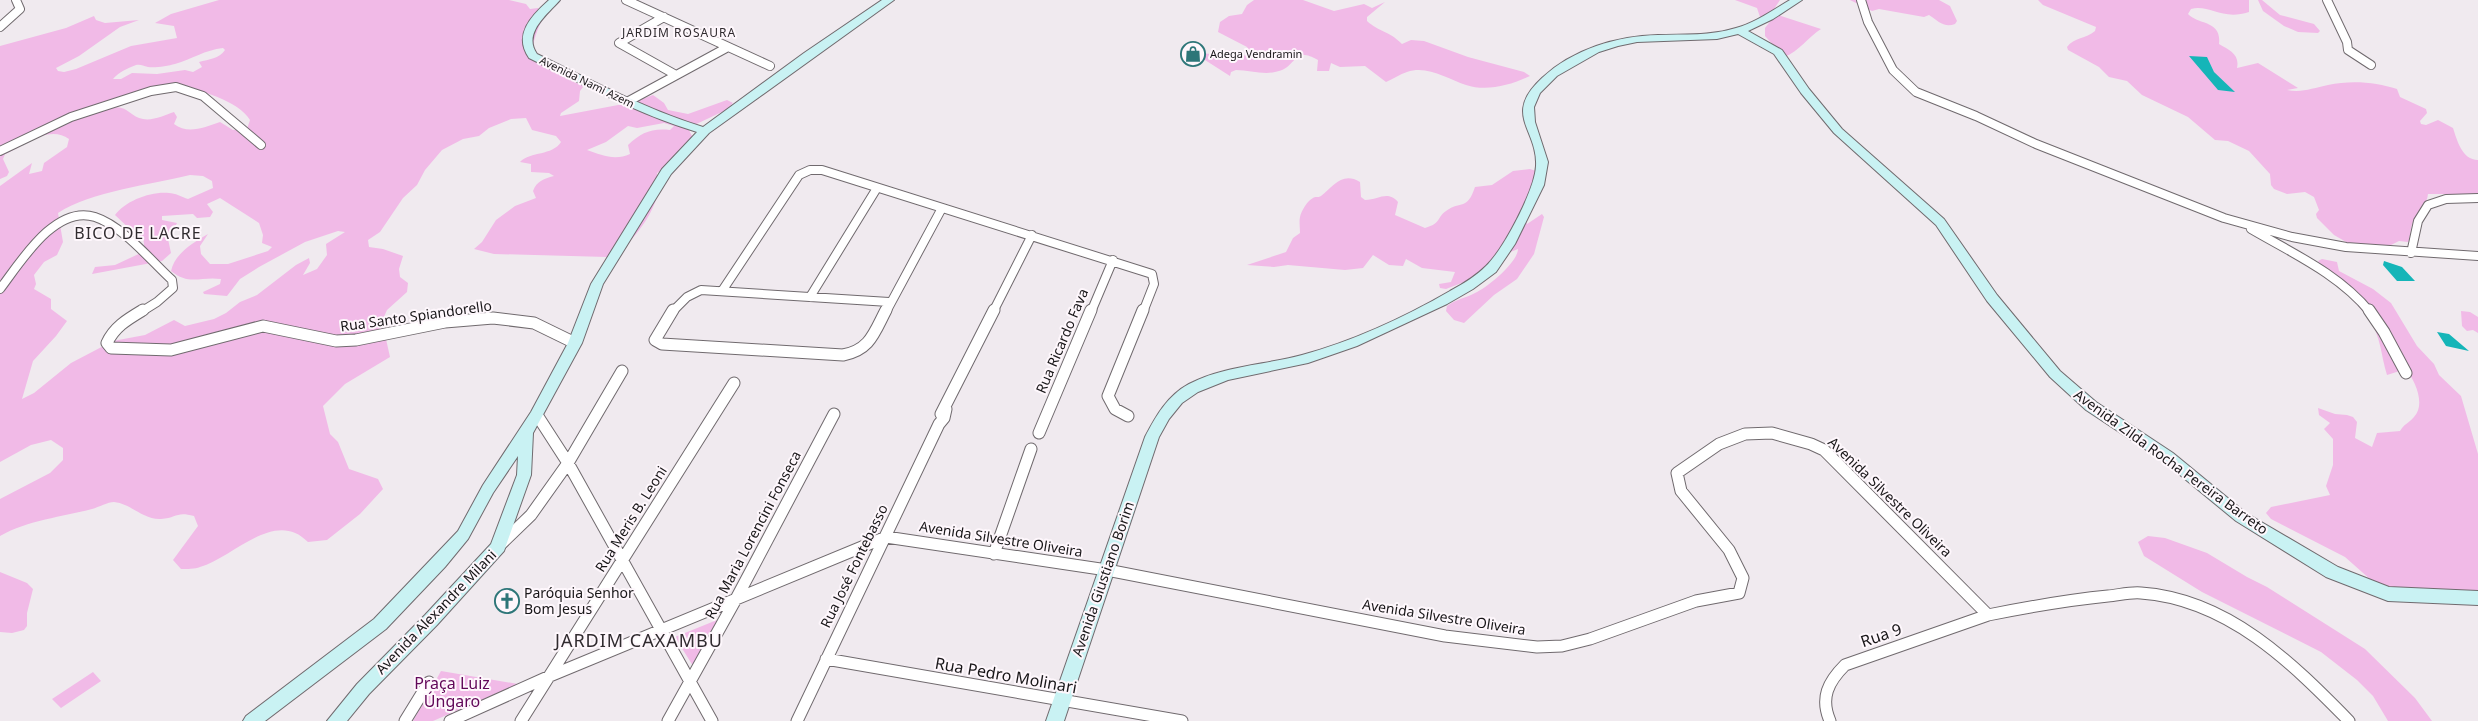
<svg xmlns="http://www.w3.org/2000/svg" width="2478" height="721" font-family="'Noto Sans',sans-serif">
  <rect width="100%" height="100%" fill="#f0eaef"/>
  <!-- green -->
  <path fill="#f1bae7" fill-rule="evenodd" d="M219,0H509L526,4L530,9L538,8L544,16C537,29 533,42 531,57L554,72L590,78L580,91L579,101L561,113L560,116L634,102L653,95L664,103L668,110L688,114L727,100L733,103L726,110L688,128L693,138L668,166L657,173C658,180 658,189 657,196C652,217 627,251 607,257L494,254L474,249L482,242L496,220L515,206L536,198L533,191C537,181 543,179 554,176L549,173L531,172V164L520,162C531,151 552,156 561,142L556,136L532,130L526,118L511,119L489,128L479,136L463,139L442,150L425,170L417,185L403,198L380,232L368,240L369,247L383,249L403,256L399,269L400,277L408,283L407,292L387,310L382,321L381,331L386,339L390,357L345,384L323,406L330,434L338,442L349,469L378,479L383,489L360,514L327,540L308,542C275,508 234,557 200,567C195,569 187,569 181,569L173,560L198,526L194,516C176,511 177,518 161,519C143,520 132,504 114,502C108,502 99,507 92,509C62,517 28,520 0,536V499L50,473L63,460V448L51,440L31,445L0,462V186L32,163L29,174L42,171L44,163L67,147L69,139C49,124 24,146 5,154L3,159L9,172L7,176L0,179V46L66,28L94,16L96,20L105,23L139,20L120,27L79,56L56,68L58,71L64,72L76,69L131,46L177,38L174,26L155,23L171,14ZM223,48L225,50C219,59 209,59 199,62L202,67L193,72L185,70L157,74L132,73L121,79H113C119,72 128,68 136,65C141,64 143,66 148,67C155,68 168,66 175,64C192,59 205,50 223,48ZM178,86C198,89 239,101 250,120L247,129L233,130L220,122C205,127 188,135 174,124L177,117L174,112C165,115 153,121 143,119C130,117 127,104 111,108ZM664,123L674,126L670,130C651,128 641,133 628,145L630,154C615,161 601,155 587,150L606,142L628,126L637,128ZM190,175L203,176L212,181L213,188L188,199C182,197 175,193 169,193C151,191 125,201 115,215L135,234L143,237L145,251L115,265L95,267L92,274L162,261L171,253L168,239L177,223L162,220V216L193,214L197,218L210,217L213,212L207,204L220,198L259,223L263,235L262,243L272,247L268,251L228,264H210L201,254L200,246L208,234C193,243 175,253 171,271C189,286 201,276 221,279L220,284L203,292L204,294L227,296L240,279L259,267L305,242L338,231L345,232L326,244L327,255L317,269L303,275L310,263L309,258L296,265L257,295L240,302L226,313L214,319L185,326L174,320L145,335L113,341L71,363L34,393L22,399L33,361L56,336L67,321L51,309V299L34,289L36,284L34,275L44,262L57,255L63,242L58,213C91,191 151,185 190,175Z
    M1254,0H1303L1334,11L1364,4L1372,8L1385,2L1367,17V21C1379,32 1388,30 1402,44L1411,40L1424,41L1468,57L1524,72L1530,76C1511,85 1487,92 1466,85C1447,79 1428,65 1407,72C1400,74 1393,79 1386,82L1365,66L1340,67L1331,63L1329,71H1317L1318,60C1291,45 1298,69 1275,72C1263,75 1249,70 1236,70L1231,72L1230,76L1194,53L1213,54L1228,50L1241,56L1247,55L1249,50L1247,47L1218,32L1220,22L1229,16L1242,14L1247,5Z
    M1735,0H1780L1774,9L1778,15L1821,29C1808,37 1800,51 1784,57L1765,36V28L1772,19L1761,20L1757,8Z
    M1850,0H1939L1950,6L1957,21L1955,24C1944,28 1938,21 1929,15L1924,17L1879,9L1872,11Z
    M2038,0H2249V12C2222,21 2209,4 2191,9L2188,14C2198,25 2222,20 2219,44C2229,50 2240,54 2237,68L2258,63L2298,88L2287,90C2302,93 2313,88 2328,85C2351,80 2376,82 2397,89L2400,97L2426,109L2427,113L2420,121L2421,124L2426,125L2438,120L2453,128C2457,140 2462,160 2478,160V198L2455,194H2428C2427,205 2418,213 2413,222C2410,228 2411,235 2408,242L2399,241L2389,246L2348,243L2334,235L2317,218L2316,214L2319,210L2314,197L2305,192L2287,194L2274,189L2271,185L2270,174L2249,151L2228,141L2215,140L2188,117L2142,95L2127,81L2109,77L2099,67L2068,50L2067,47C2074,37 2086,39 2095,31L2096,27L2043,5Z
    M2258,0H2262L2280,15L2314,24L2320,31L2318,33L2298,32L2284,26L2263,11Z
    M1530,169L1536,171L1526,221L1527,224L1542,214L1544,217L1534,254L1517,279L1494,295L1464,323L1454,320L1446,311L1447,306C1456,299 1466,298 1475,293C1487,288 1518,262 1518,249L1508,253L1490,272L1446,289L1440,288L1439,284L1451,282L1455,272L1422,268L1406,259L1403,266L1389,265L1373,255L1363,268L1345,270L1288,265L1274,267L1247,265L1286,252L1293,238L1300,233C1300,228 1299,221 1300,217C1301,211 1308,200 1313,198C1315,196 1318,198 1321,196C1333,187 1342,171 1360,182L1361,197L1365,200C1379,200 1387,190 1398,202L1395,215L1425,228C1442,223 1436,218 1446,211C1461,200 1467,211 1475,187L1492,185L1513,171Z
    M2322,259L2337,262L2339,271L2373,289L2391,303L2417,346L2434,364L2439,375L2461,396L2478,454V593L2392,588L2371,580L2345,557L2271,519L2266,513L2271,507L2330,495L2326,486L2333,465V439L2324,429L2330,423L2319,415L2318,408L2335,414L2347,415L2353,417L2357,422L2355,438L2372,447L2377,433L2400,431C2404,424 2409,423 2414,417C2426,404 2415,381 2406,369L2387,375C2381,356 2381,336 2369,319C2354,298 2332,283 2318,261Z
    M2461,311L2470,312L2478,317V333L2473,330L2467,331L2462,326Z
    M2148,536L2165,538L2207,553L2247,577L2267,587L2365,649L2415,698L2432,721H2388L2373,696L2357,680L2321,652L2202,592L2144,556L2138,542Z
    M0,572L27,583L33,589L27,613V626L24,630L12,633L0,632Z
    M717,620L693,666L675,637Z
    M441,671L518,684L433,721H413Z
    M93,672L101,681L61,708L52,699Z"/>
  <!-- water -->
  <path fill="#15b5b8" d="M2189,56L2207,57L2214,72L2235,92L2218,90Z
    M2384,261L2402,267L2415,281H2397L2383,265Z
    M2437,332L2449,334L2469,351L2446,346Z"/>
  <g fill="none" stroke-linecap="round" stroke-linejoin="round">
    <defs>
      <path id="street-far1" d="M626,0L770,66
        M1861,0L1868,22L1893,70L1916,92L1976,116L2036,144L2224,218L2292,237L2346,247L2478,256
        M2327,0L2347,42L2348,50L2371,65
        M664,17L619,43L676,75
        M0,27L20,9L16,0
        M627,102L728,47
        M0,151L71,117L151,91L176,87L203,96L261,145
        M2251,229C2292,253 2339,274 2370,312
        M2411,253L2418,221L2428,205L2446,199L2478,198
        M0,289C20,263 55,204 95,217C123,226 151,261 172,280L173,288L157,302L141,312
        M722,291L799,175L810,170H822L1152,274L1154,284L1143,312
        M810,297L877,188
        M672,312L687,297L701,290L889,302
        M886,312L942,208
        M993,312L1032,235
        M1091,312L1113,260"/>
      <path id="street" d="M143,310C128,319 114,327 107,343L111,348L171,350L263,326L336,341L356,340L445,322L493,318L534,323L575,343
        M673,310L655,340L662,344L843,355C870,350 874,333 886,310
        M2369,310L2384,332L2406,373
        M941,414L994,310
        M537,415L568,463L712,721
        M1128,416L1115,409L1108,396L1143,310
        M1039,433L1091,310
        M499,546L531,515L568,463L622,371
        M994,554L1031,449
        M826,659L1182,721
        M405,721L429,682
        M450,721L550,676L886,537L1107,570L1445,636L1537,647L1562,646L1590,639L1696,601L1739,593L1743,578L1729,550L1681,491L1677,473L1719,444L1745,434L1772,433L1811,444L1824,450L1988,615C2028,607 2067,600 2108,596C2119,595 2130,592 2141,593C2228,599 2292,663 2349,721
        M521,721L734,383
        M668,721L736,599L834,414
        M797,721L939,424L944,418L946,409
        M1830,721C1820,698 1828,682 1845,665L1988,615"/>
      <path id="secondary" d="M549,0H560C548,14 522,33 537,54C591,80 645,109 703,127L804,53L882,0H894L709,133L671,174L603,284L582,343L533,433L531,475L504,551L437,625L369,694L347,721H327L357,684L425,615L491,544L517,475L518,456L493,493L468,539L445,567L386,629L265,721H243L246,716L374,619L458,531L483,485L531,412L568,343L591,284L662,169L697,132C638,114 584,85 529,58C513,35 531,16 549,0Z
        M1790,0H1802L1773,19L1748,31L1782,50L1809,89L1842,129L1944,219L1997,295L2060,371L2096,402L2173,453L2246,513L2338,567L2389,587L2478,591V605L2388,601L2326,577L2236,521L2163,461L2086,410L2050,377L1987,301L1936,225L1834,133L1801,93L1774,54L1738,34L1717,39L1637,42L1618,46L1599,52L1557,76L1540,93L1534,107L1535,122L1548,162L1544,185L1515,244L1496,272L1473,289L1447,304L1357,346L1308,363L1228,380L1198,392L1182,403L1169,419L1159,437L1064,721H1046L1145,437C1156,416 1167,396 1189,384C1223,366 1265,365 1302,355C1353,341 1405,317 1450,291C1463,284 1476,276 1486,266C1503,250 1535,190 1536,166C1538,129 1502,115 1542,78C1573,49 1617,36 1658,35C1684,34 1711,36 1736,28C1755,23 1773,10 1790,0Z"/>
    </defs>
    <!-- street-far1 casing -->
    <use href="#street-far1" stroke="#706a6e" stroke-width="10"/>
    <!-- street casing -->
    <use href="#street" stroke="#706a6e" stroke-width="13"/>
    <!-- secondary casing -->
    <use href="#secondary" stroke="#706a6e" stroke-width="2"/>
    <!-- street-far1 -->
    <use href="#street-far1" stroke="#fff" stroke-width="8"/>
    <!-- street -->
    <use href="#street" stroke="#fff" stroke-width="11"/>
    <!-- secondary -->
    <use href="#secondary" fill="#c9f2f3" fill-rule="evenodd"/>
  </g>
  <!-- icons -->
  <defs>
    <symbol id="shop-ring" viewBox="-11 -11 22 22"><circle r="9.5" fill="#fef7fc" stroke="#2d7678" stroke-width="1.5"/><path d="M-5-2.5h2.3a2.7 3.5 0 0 1 5.4 0H5L5.5 6h-11ZM-1.5-2.5h3a1.5 2.3 0 0 0-3 0Z" fill="#2d7678"/></symbol>
    <symbol id="church-ring" viewBox="-11 -11 22 22"><circle r="9.5" fill="#fef7fc" stroke="#2d7678" stroke-width="1.5"/><path d="M-1.2-6h2.4v3.5h3.3v2.4h-3.3V6h-2.4V-.1h-3.3v-2.4h3.3Z" fill="#2d7678"/></symbol>
  </defs>
  <g fill-rule="evenodd">
    <use href="#shop-ring" x="1179" y="40" width="28" height="28"/>
    <use href="#church-ring" x="493" y="587" width="28" height="28"/>
  </g>
  <g text-anchor="middle" stroke-width="4" stroke-linejoin="round" paint-order="stroke">
    <!-- far-poi labels -->
    <g font-size="11" fill="#181618" stroke="#fef7fc" text-anchor="start">
      <text x="1210" y="58">Adega Vendramin</text>
    </g>
    <!-- far-street labels -->
    <g font-size="11" fill="#181618" stroke="#fef7fc">
      <text transform="translate(587 82) rotate(26)" y="4">Avenida Nami Azem</text>
    </g>
    <!-- far-neighbourhood labels -->
    <g font-size="12" letter-spacing="1" fill="#302b2f" stroke="#fef7fc">
      <text x="679" y="37">JARDIM ROSAURA</text>
    </g>
    <!-- street labels -->
    <g font-size="14" fill="#181618" stroke="#fef7fc">
      <text transform="translate(416 316) rotate(-8)" y="5">Rua Santo Spiandorello</text>
      <text transform="translate(1062 341) rotate(-67)" y="5">Rua Ricardo Fava</text>
      <text transform="translate(2171 462) rotate(36)" y="5">Avenida Zilda Rocha Pereira Barreto</text>
      <text transform="translate(1890 497) rotate(44)" y="5">Avenida Silvestre Oliveira</text>
      <text transform="translate(631 519) rotate(-58)" y="5">Rua Meris B. Leoni</text>
      <text transform="translate(753 535) rotate(-62)" y="5">Rua Maria Lorencini Fonseca</text>
      <text transform="translate(1001 539) rotate(9)" y="5">Avenida Silvestre Oliveira</text>
      <text transform="translate(854 566) rotate(-64)" y="5">Rua José Fontebasso</text>
      <text transform="translate(1103 579) rotate(-71)" y="5">Avenida Giustiano Borim</text>
      <text transform="translate(436 612) rotate(-46)" y="5">Avenida Alexandre Milani</text>
      <text transform="translate(1444 617) rotate(9)" y="5">Avenida Silvestre Oliveira</text>
    </g>
    <!-- poi labels -->
    <g font-size="14" fill="#181618" stroke="#fef7fc" text-anchor="start">
      <text x="524" y="598">Paróquia Senhor<tspan x="524" dy="16">Bom Jesus</tspan></text>
    </g>
    <!-- quarter labels -->
    <g font-size="16" letter-spacing="1" fill="#302b2f" stroke="#fef7fc">
      <text x="138" y="239">BICO DE LACRE</text>
    </g>
    <!-- near-street labels -->
    <g font-size="16" fill="#181618" stroke="#fef7fc">
      <text transform="translate(1881 635) rotate(-19)" y="6">Rua 9</text>
      <text transform="translate(1006 675) rotate(10)" y="6">Rua Pedro Molinari</text>
    </g>
    <!-- near-park labels -->
    <g font-size="16" fill="#610758" stroke="#fef7fc">
      <text x="452" y="689">Praça Luiz<tspan x="452" dy="18">Úngaro</tspan></text>
    </g>
    <!-- near-neighbourhood labels -->
    <g font-size="18" letter-spacing="1" fill="#302b2f" stroke="#fef7fc">
      <text x="639" y="647">JARDIM CAXAMBU</text>
    </g>
  </g>
</svg>
